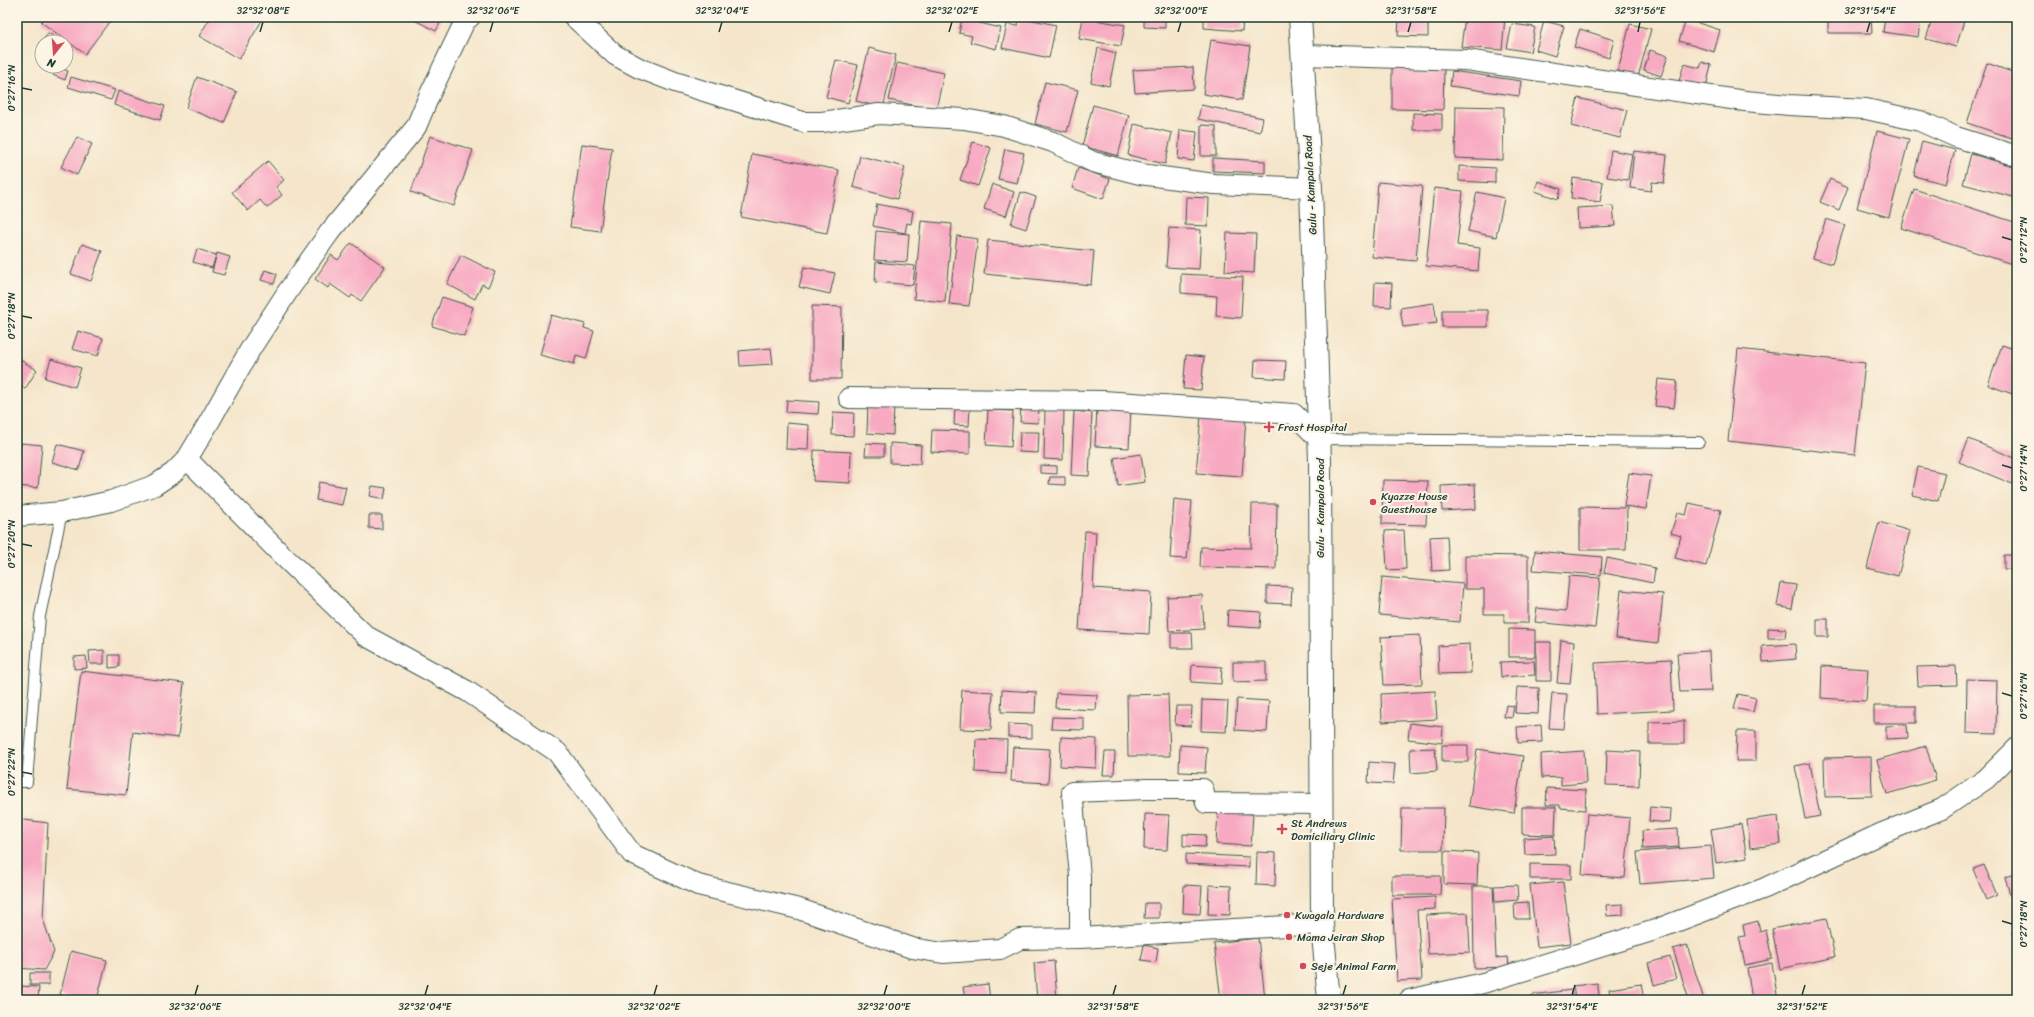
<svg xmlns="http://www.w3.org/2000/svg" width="2034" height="1017" font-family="Sriracha,sans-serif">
  <rect width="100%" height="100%" fill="#fcf5e5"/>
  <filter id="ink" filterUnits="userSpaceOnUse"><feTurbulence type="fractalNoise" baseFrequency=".025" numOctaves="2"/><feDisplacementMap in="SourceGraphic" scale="8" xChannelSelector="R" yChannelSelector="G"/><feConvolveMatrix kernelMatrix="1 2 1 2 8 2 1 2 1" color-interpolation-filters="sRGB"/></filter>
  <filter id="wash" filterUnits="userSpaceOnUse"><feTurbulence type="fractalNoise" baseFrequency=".012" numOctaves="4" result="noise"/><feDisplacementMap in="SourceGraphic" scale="16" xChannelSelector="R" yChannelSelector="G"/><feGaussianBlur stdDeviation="0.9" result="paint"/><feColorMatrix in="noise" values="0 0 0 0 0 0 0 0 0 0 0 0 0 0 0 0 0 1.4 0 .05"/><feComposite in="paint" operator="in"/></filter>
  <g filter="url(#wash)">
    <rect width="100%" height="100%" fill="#f5e6cb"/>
    <g id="blocks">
      <!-- building -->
      <path fill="#f8aac2" d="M46,17H113L85,54L41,22Z
        M211,17H264L239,59L199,36Z
        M409,17H443L436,31Z
        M1019,17L1056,25L1049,58L1002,48L1007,24L1018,26Z
        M1144,17H1165V28L1144,27Z
        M1204,17H1243L1242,31L1204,28Z
        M1399,17H1428V37L1398,36Z
        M1465,17H1505L1502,50L1461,47Z
        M1828,17H1871L1872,33H1828Z
        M1885,17H1921L1918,37L1883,32Z
        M1933,17L1965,18L1956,47L1926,39Z
        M1083,18L1125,25L1121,46L1079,39Z
        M962,19L1001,28L996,49L970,42L972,36L959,33Z
        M1686,19L1720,30L1714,52L1679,41Z
        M1544,21L1564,26L1555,56L1536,50Z
        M1512,24L1535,27L1530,52L1507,48Z
        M1630,24L1651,29L1638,77L1618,71Z
        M1580,29L1614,40L1609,58L1574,47Z
        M48,33L63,42H42Z
        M1211,40L1250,46L1242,100L1203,94Z
        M66,44L72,47L66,56Z
        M869,48L896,55L883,108L856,101Z
        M1098,48L1116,53L1109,86L1091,82Z
        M1650,50L1668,56L1661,76L1644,70Z
        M836,60L858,65L848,103L826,97Z
        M1702,62L1711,65L1706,88L1679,81L1684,64L1700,68Z
        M897,63L944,73L936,110L889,100Z
        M1987,63L2017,74V132L2015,139L1967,123Z
        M56,67L68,71L65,80L53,75Z
        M1193,67L1194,89L1135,93L1133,70Z
        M1392,67L1444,69L1443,110L1392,109Z
        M1452,71L1521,81L1519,96L1450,86Z
        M71,77L115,90L111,100L68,87Z
        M197,77L237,92L224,123L186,108Z
        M1045,82L1078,90L1067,132L1035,124Z
        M118,91L165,106L160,120L114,105Z
        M1578,98L1627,110L1620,138L1571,126Z
        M1093,105L1129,115L1118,156L1082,146Z
        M1201,105L1263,118L1260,132L1198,119Z
        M1456,106L1504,107L1503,160L1455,158Z
        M1413,113L1442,114V130H1413Z
        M1134,124L1172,133L1165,164L1128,155Z
        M1201,125L1216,126V156H1201Z
        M1180,130L1197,132L1194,161L1178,159Z
        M1877,131L1909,139L1889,217L1857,208Z
        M430,136L473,150L454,206L411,192Z
        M77,137L92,144L77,175L61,167Z
        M1922,141L1955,150L1946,184L1914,176Z
        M973,142L991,148L978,186L960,180Z
        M582,144L612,148L600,231L570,227Z
        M1005,149L1024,153L1017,183L998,179Z
        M1611,150L1632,154L1628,180L1607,177Z
        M1634,151L1667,155L1664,183L1652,182L1651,191L1630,188Z
        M752,154L839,170L827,233L741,217Z
        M1971,154L2017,167V198L1963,184Z
        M860,156L905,167L897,199L853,187Z
        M1213,158L1265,161V173L1213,171Z
        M268,161L284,180L276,187L282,195L267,208L260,200L248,211L232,192Z
        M1459,166L1495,168V183L1459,181Z
        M1078,168L1110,179L1103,199L1072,188Z
        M1573,178L1603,182L1600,202L1571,198Z
        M1830,179L1848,187L1839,210L1820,202Z
        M1538,181L1561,189L1558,199L1535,191Z
        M1378,182L1422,186L1416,261L1372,257Z
        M992,184L1014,192L1006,216L984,209Z
        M1434,188L1463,191L1457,245L1480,248L1478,271L1426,266Z
        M1914,189L2017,223V250L2012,264L1901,228Z
        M1021,192L1036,197L1026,229L1011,224Z
        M1477,192L1504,198L1496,237L1468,231Z
        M1186,197L1209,198L1208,226L1185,225Z
        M877,204L913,211L911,224L907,223L905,233L873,226Z
        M1613,206L1615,226L1578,228L1577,208Z
        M1826,219L1845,225L1832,264L1813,258Z
        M921,221L952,224L945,302L914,299Z
        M1169,228L1201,230L1199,269L1166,267Z
        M876,231L909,234L907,262L874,260Z
        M1227,233L1256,234L1254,273L1225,271Z
        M957,236L978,239L969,306L949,304Z
        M988,240L1094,251L1091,285L984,274Z
        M351,243L385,267L361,301L352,295L350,298L330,284L328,288L315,279L331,255L338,260Z
        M82,244L102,251L91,281L71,274Z
        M197,249L216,255L212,268L193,262Z
        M217,253L230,257L224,275L212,272Z
        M461,255L495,272L488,287L482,284L475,299L447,284Z
        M876,262L915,266L913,285L875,282Z
        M804,267L835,273L830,294L799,287Z
        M265,270L277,274L274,284L261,280Z
        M1181,274L1243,277L1241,318L1216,316L1217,296L1181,293Z
        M1375,282L1392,283L1391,307L1374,306Z
        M442,297L473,307L464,336L432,326Z
        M1434,303L1437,323L1403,327L1400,308Z
        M812,306L842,307L841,379H812Z
        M1442,310H1488V327H1442Z
        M551,315L585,324L584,328L594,331L586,359L576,356L574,364L540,355Z
        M78,331L103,338L98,356L72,349Z
        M2002,345L2017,350V389L2015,395L1988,385Z
        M771,348L773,364L740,366L739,351Z
        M1738,349L1865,363L1855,455L1728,441Z
        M1186,355L1204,357L1201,390L1183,389Z
        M17,358L37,370L25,389L17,384Z
        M51,359L81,368L75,387L45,378Z
        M1255,360L1286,361L1285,379L1254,377Z
        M1658,379L1677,381L1674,408L1655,406Z
        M787,400L819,402L818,414L786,412Z
        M868,404L894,405L893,435L867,433Z
        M1021,405L1039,406L1038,423L1020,422Z
        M955,407L970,408L969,426L954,425Z
        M1045,407L1064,408L1063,460L1044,459Z
        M1097,408L1131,409L1129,448L1095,446Z
        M988,410L1013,411L1011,447L986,445Z
        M1074,411L1092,413L1089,476L1071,475Z
        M833,412L854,413L853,436L832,435Z
        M1201,415L1246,418L1242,476L1196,473Z
        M787,423L809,425L808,450L786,449Z
        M932,430L970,431V454L931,452Z
        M1020,432H1039L1038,453L1019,452Z
        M1969,439L2017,459L2015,485L1959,462Z
        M21,443L42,445L38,488L17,486Z
        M866,443L884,444V456H865Z
        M890,443L921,445L920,464L890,463Z
        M57,444L84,451L79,470L52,462Z
        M814,450L851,452L850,483L813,481Z
        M1141,454L1145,482L1118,486L1114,458Z
        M1040,465L1057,466V474L1040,473Z
        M1918,467L1945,473L1938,501L1912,495Z
        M1629,473L1651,476L1646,509L1624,506Z
        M1050,477H1065V485L1049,484Z
        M1383,480L1428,481L1426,525L1382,524Z
        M319,482L346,487L342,505L316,500Z
        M1475,484L1476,509L1442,511L1441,486Z
        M372,486L386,488L384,499L370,496Z
        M1174,499L1192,501L1187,559L1170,558Z
        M1689,503L1721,510L1706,566L1675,558L1681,536L1671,533L1677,513L1686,515Z
        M1252,504H1277L1276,569L1200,567L1201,547L1251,548Z
        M1580,507L1627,508L1626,550H1580Z
        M369,515H382V529L369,528Z
        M1879,522L1910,531L1898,576L1867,568Z
        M1404,530L1406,569L1387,570L1385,531Z
        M1085,531L1096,532L1093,588L1151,592L1149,634L1079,630Z
        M1447,536L1449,570L1432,571L1430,537Z
        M1535,551L1602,557L1601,575L1533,570Z
        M1465,555L1528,556V623H1504V614H1484V589H1465Z
        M2004,555H2017V569H2004Z
        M1607,558L1655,568L1653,583L1604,573Z
        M1569,576L1600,578L1595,628L1535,622L1537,608L1566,611Z
        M1382,577L1463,584L1460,622L1379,615Z
        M1781,583L1796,585L1792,609L1777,606Z
        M1267,586L1292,587L1291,604L1267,603Z
        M1621,590L1663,594L1658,643L1616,638Z
        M1202,595L1204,629L1169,631L1167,597Z
        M1228,610L1261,612L1260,628L1227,626Z
        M1817,619H1828V637H1817Z
        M1768,628L1786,629L1785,638H1768Z
        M1509,629L1535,630V657H1509Z
        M1171,633H1192L1193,648H1171Z
        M1420,635L1422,684L1384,685L1381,637Z
        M1561,640L1574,642L1570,684L1557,683Z
        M1536,642H1551V681H1536Z
        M1470,644L1471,673L1439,674L1438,646Z
        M1795,644L1796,659L1763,662L1762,646Z
        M104,650V664H90L89,651Z
        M1709,651L1711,691L1680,692L1677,653Z
        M109,655H119V667L109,668Z
        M86,656L87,668L74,669V657Z
        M1671,659L1673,710L1597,714L1595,663Z
        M1534,661L1535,675L1501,677L1500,662Z
        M1233,662H1266V681L1233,682Z
        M1192,665L1222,667L1221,684L1191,682Z
        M1822,666L1868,669L1866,701L1821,698Z
        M1956,666L1957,685L1918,686L1917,667Z
        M81,671L184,683L178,738L133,732L126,795L67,789Z
        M1967,679L1997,680L1996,734L1966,733Z
        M1517,687L1539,688L1538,714L1515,713Z
        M962,690L993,692L991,730L960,729Z
        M1002,690L1036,692L1035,713L1001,712Z
        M1435,691L1437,719L1382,722L1381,694Z
        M1056,693L1097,695L1096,710L1055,708Z
        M1552,693L1567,694L1564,729L1549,728Z
        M1168,694L1170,756H1128L1127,695Z
        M1738,694L1756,698L1753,712L1734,708Z
        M1237,699L1269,701L1267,732L1235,730Z
        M1202,700L1228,701L1226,732L1201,731Z
        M1506,705L1514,706L1512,718L1504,717Z
        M1176,706H1192L1191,726L1175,725Z
        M1874,706H1916V723H1874Z
        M1052,717L1084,718V730L1051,729Z
        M1684,721V744H1649V722Z
        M1410,723L1443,727L1442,743L1408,739Z
        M1008,724L1032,725V738L1008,737Z
        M1541,725L1542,742L1518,743L1517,727Z
        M1907,725L1908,738L1886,739V726Z
        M1737,731H1756V761H1736Z
        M1061,737L1097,739L1096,768L1060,766Z
        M976,739L1007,740L1006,774L975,772Z
        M1180,745L1207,747L1205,773L1179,772Z
        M1442,745H1468V762H1442Z
        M1926,746L1936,780L1887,794L1877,760Z
        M1013,747L1050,749L1048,783L1011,781Z
        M1435,748L1437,771L1411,773L1410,749Z
        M1477,749L1523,756L1514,813L1469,806Z
        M1607,750L1640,752L1639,786L1606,785Z
        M1584,751L1586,783L1561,785V777L1542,778L1541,754Z
        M1105,752H1115L1114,775H1103Z
        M1871,757L1872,796L1825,797L1824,758Z
        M1369,762L1395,764L1393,784L1368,783Z
        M1810,763L1820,816L1805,819L1795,766Z
        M1547,788L1586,790L1585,810L1560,808V805H1546Z
        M1522,807H1556L1555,835L1522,834Z
        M1650,807L1671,809L1670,823L1649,821Z
        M1402,808H1444L1443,850H1401Z
        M1218,812L1253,814L1251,846L1216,844Z
        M1145,814L1169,815L1167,850L1144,849Z
        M1587,814L1630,818L1625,878L1582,875Z
        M1778,816L1781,844L1750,848L1747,820Z
        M17,819L48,823L43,919L54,952L44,970L17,968Z
        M1741,824L1747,858L1716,863L1711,829Z
        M1678,829L1679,847L1643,849L1642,831Z
        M1183,834L1206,835L1205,847L1183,846Z
        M1554,836L1555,854L1525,855L1524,838Z
        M1711,846L1714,878L1640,884L1637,852Z
        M1444,851L1478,853L1477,885L1444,884Z
        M1257,852L1276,853L1275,886L1256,885Z
        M1186,854L1249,857V867L1186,864Z
        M1530,864L1571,865V879H1530Z
        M1984,865L1997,895L1986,900L1973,869Z
        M2014,874L2017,885V893L2010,895L2005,877Z
        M1392,876H1441L1440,895H1392Z
        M1563,882L1571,943L1537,947L1530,885Z
        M1184,885L1202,886L1200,914L1183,913Z
        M1209,885L1231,886L1230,915L1208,914Z
        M1517,885L1518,900L1495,902L1494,886Z
        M1473,886H1493L1496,958L1508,957L1509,967L1474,968Z
        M1435,897V909L1417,910L1422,980L1397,981L1392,899Z
        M1528,902L1529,919H1515L1514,903Z
        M1145,903H1159V918H1144Z
        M1623,904V915L1607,916L1606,905Z
        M1468,913L1470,952L1428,954L1426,915Z
        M1826,918L1835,957L1780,969L1772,929Z
        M1758,921L1760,932L1766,930L1772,959L1745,965L1739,937L1745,936L1743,925Z
        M2017,929V941L2012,932Z
        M1258,938L1265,998L1221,1000L1214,943Z
        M1144,945L1158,948L1156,962L1141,960Z
        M1687,945L1704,1000H1689L1673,949Z
        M71,951L107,960L97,1000H79L60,995Z
        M1670,957L1676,979L1654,985L1648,963Z
        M1054,961L1057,1000H1037L1034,963Z
        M1772,963L1777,995L1752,999L1747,968Z
        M30,973H49V985H30Z
        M1597,983L1600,999L1575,1000L1573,986Z
        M988,984L990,1000H965L963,987Z
        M1641,984L1644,1000H1611L1609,989Z
        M17,986L39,987L38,1000H17Z
        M1571,990L1573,1000H1532V995Z"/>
    </g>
  </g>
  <g filter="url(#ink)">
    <use href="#blocks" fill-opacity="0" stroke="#3f564b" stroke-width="1"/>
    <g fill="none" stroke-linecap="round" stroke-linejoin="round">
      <defs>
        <path id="lane" d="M1319,439L1699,442
          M17,782H27L40,616L62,512"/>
        <path id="street" d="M574,17L615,55L639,68L675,82L803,122H822L879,114L964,119L1004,126L1053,142L1093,162L1140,174L1214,184L1311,188
          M1303,55L1466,60L1745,101L1789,105L1866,109L1920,121L1956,137L2017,156
          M849,398L1103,401L1294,414L1319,439
          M187,459L279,552L366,636L467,691L557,752L632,854L698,885L799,909L912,948L943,953L1000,949L1020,939L1080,938V876L1072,792L1147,789H1203L1206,803L1321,804
          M17,516L62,512L111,501L155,485L173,473L187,459L208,424L251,348L288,291L329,233L416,127L429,96L465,21L470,17
          M1080,938L1322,924
          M1409,1000L1483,983L1652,931L1765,888L1880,834L1942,809L1986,779L2017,748"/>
        <path id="primary" d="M1300,17L1311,188L1320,461L1322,924L1329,1000"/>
      </defs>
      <!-- lane casing -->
      <use href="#lane" stroke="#3f564b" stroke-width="12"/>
      <!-- street casing -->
      <use href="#street" stroke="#3f564b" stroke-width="22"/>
      <!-- primary casing -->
      <use href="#primary" stroke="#3f564b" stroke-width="24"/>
      <!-- lane -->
      <use href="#lane" stroke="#fff" stroke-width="10"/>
      <!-- street -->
      <use href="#street" stroke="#fff" stroke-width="20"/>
      <!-- primary -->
      <use href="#primary" stroke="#fff" stroke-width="22"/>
    </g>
  </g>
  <!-- ticks -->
  <path fill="none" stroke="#1f3d34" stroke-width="1.5" d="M260,32L263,22M490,32L493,22M719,32L722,22M949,32L952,22M1178,32L1181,22M1408,32L1411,22M1638,32L1640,22M1867,32L1870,22M22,88L32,90M2002,237L2012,240M22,316L32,318M2002,465L2012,468M22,544L32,546M2002,693L2012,696M22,772L32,774M2002,921L2012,924M195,995L198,985M425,995L428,985M654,995L657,985M884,995L887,985M1113,995L1116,985M1343,995L1346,985M1572,995L1575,985M1802,995L1805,985"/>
  <!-- markers -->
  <g fill="#d1495b" stroke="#fcf5e5" stroke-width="1.5">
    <path d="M1267 421h4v4h4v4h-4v4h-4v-4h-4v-4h4z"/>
    <circle cx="1373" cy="502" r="4"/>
    <path d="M1280 823h4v4h4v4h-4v4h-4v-4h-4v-4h4z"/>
    <circle cx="1287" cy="915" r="4"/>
    <circle cx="1289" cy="937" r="4"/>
    <circle cx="1303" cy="966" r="4"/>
  </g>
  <g text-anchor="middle" stroke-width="4" stroke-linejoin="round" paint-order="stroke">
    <!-- street labels -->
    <g font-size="11" fill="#1f3d34" stroke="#fcf5e5">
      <text transform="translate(1310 185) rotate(-93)" y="4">Gulu - Kampala Road</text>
      <text transform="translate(1320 508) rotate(-90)" y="4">Gulu - Kampala Road</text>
    </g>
    <!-- poi labels -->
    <g font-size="11" fill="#1f3d34" stroke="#fcf5e5" text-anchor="start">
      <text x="1278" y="431">Frost Hospital</text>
      <text x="1381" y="500">Kyazze House<tspan x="1381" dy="13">Guesthouse</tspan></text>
      <text x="1291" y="827">St Andrews<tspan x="1291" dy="13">Domiciliary Clinic</tspan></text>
      <text x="1295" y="919">Kwagala Hardware</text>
      <text x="1297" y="941">Mama Jeiran Shop</text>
      <text x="1311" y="970">Seje Animal Farm</text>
    </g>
  </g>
  <!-- margin -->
  <rect width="2034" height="1017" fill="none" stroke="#fcf5e5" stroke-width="44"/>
  <!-- north arrow -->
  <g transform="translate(54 54) rotate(197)"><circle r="19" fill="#fcf5e5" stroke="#a4ab9e"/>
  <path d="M0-3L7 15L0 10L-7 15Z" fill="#d1495b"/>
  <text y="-6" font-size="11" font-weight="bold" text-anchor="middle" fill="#1f3d34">N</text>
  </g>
  <rect x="22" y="22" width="1990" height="973" fill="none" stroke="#1f3d34" stroke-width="1.5"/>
  <g font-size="10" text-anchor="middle" fill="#1f3d34">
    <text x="263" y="14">32°32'08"E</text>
    <text x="493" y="14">32°32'06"E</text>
    <text x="722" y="14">32°32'04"E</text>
    <text x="952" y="14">32°32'02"E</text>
    <text x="1181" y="14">32°32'00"E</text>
    <text x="1411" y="14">32°31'58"E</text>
    <text x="1640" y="14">32°31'56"E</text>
    <text x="1870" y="14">32°31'54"E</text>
    <text transform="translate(11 88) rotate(-90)" y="4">0°27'16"N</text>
    <text transform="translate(2023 240) rotate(-90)" y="4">0°27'12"N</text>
    <text transform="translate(11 316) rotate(-90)" y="4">0°27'18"N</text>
    <text transform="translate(2023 468) rotate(-90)" y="4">0°27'14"N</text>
    <text transform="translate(11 544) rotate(-90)" y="4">0°27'20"N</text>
    <text transform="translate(2023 696) rotate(-90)" y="4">0°27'16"N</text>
    <text transform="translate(11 772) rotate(-90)" y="4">0°27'22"N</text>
    <text transform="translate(2023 924) rotate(-90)" y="4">0°27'18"N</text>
    <text x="195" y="1010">32°32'06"E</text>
    <text x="425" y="1010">32°32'04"E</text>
    <text x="654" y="1010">32°32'02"E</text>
    <text x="884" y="1010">32°32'00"E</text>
    <text x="1113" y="1010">32°31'58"E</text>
    <text x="1343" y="1010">32°31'56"E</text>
    <text x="1572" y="1010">32°31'54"E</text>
    <text x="1802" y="1010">32°31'52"E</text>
  </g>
</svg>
